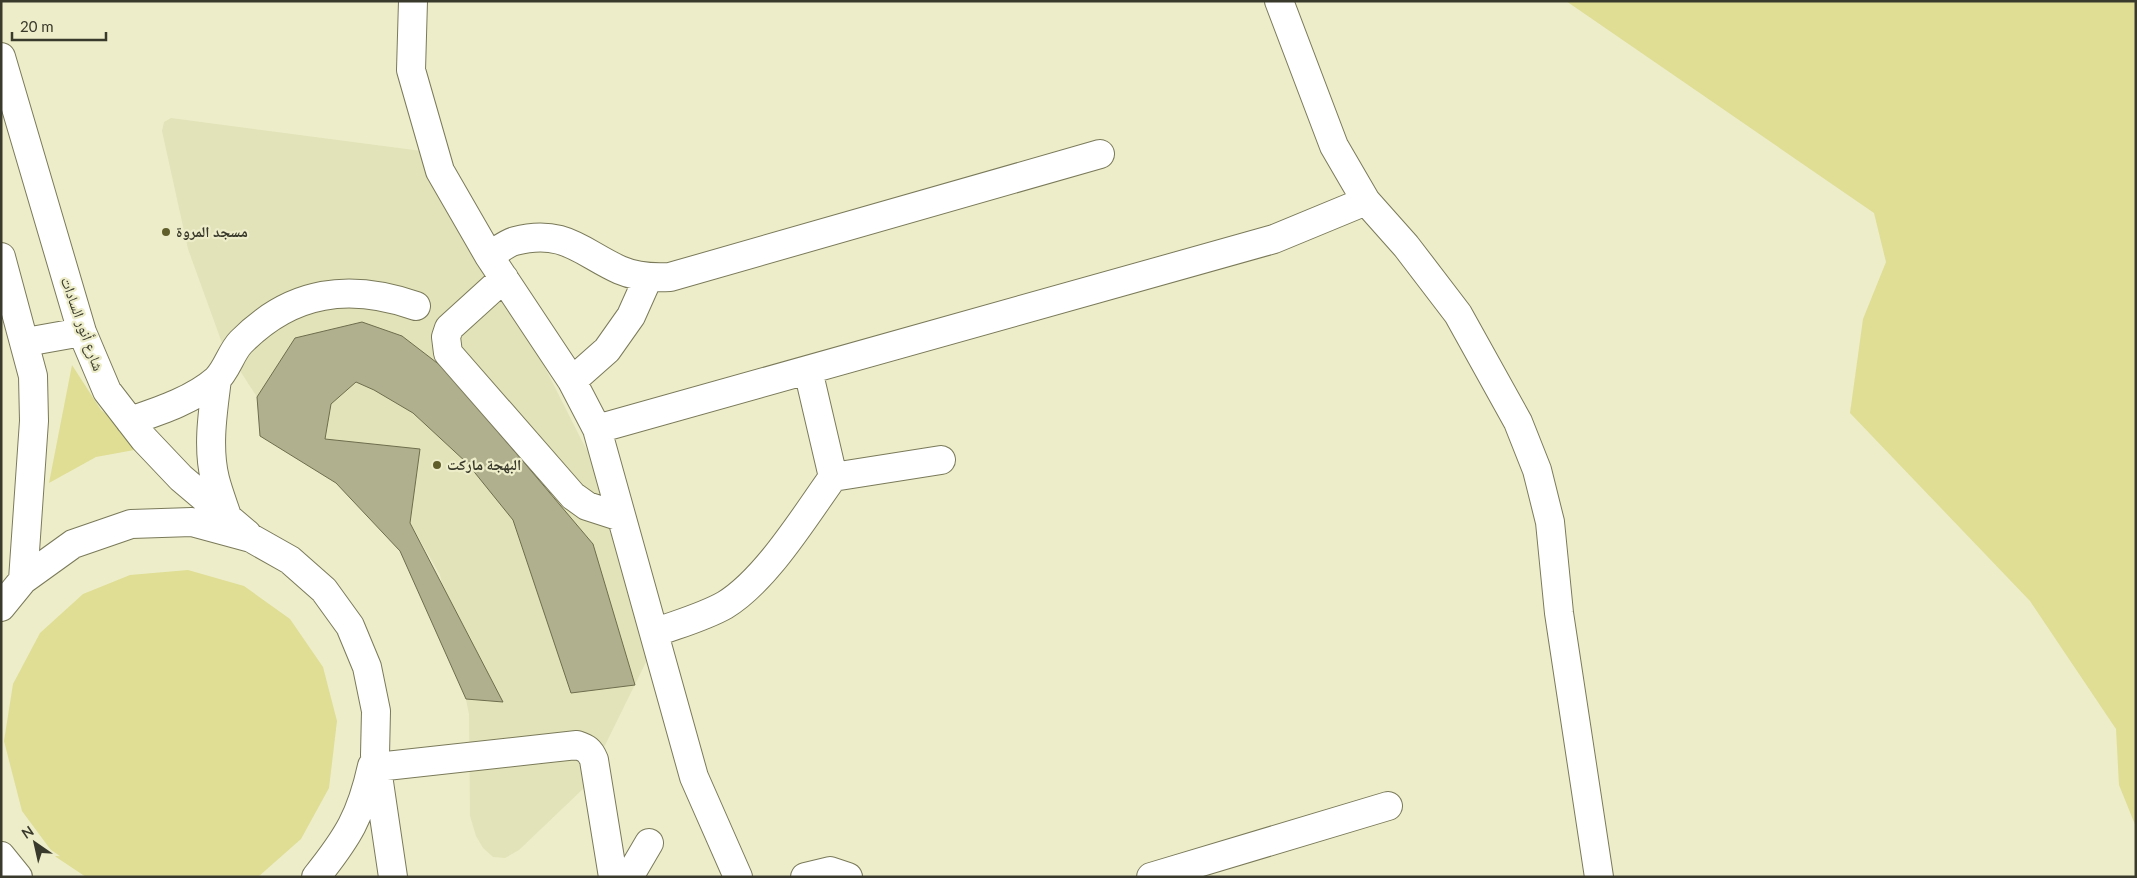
<svg xmlns="http://www.w3.org/2000/svg" width="2137" height="878" font-family="Lato,'Noto Naskh Arabic',sans-serif">
  <rect width="100%" height="100%" fill="#ededca"/>
  <!-- built -->
  <path fill="#e3e3b9" d="M171,118L437,153L582,441L611,494L648,658L584,788L519,850L505,858L493,857L483,848L476,836L470,816L469,714L440,575L410,523L257,397L222,343L188,249L162,131L164,122Z"/>
  <!-- green -->
  <path fill="#dfde94" d="M1566,1H2136V827L2119,785L2116,729L2030,601L1850,413L1863,319L1886,262L1874,213Z
    M72,365L101,410L145,448L96,457L49,483Z
    M188,570L244,586L290,619L323,667L337,721L329,788L301,839L258,877H86L56,857L22,811L4,741L13,684L40,633L83,594L130,575Z"/>
  <!-- building -->
  <path fill="#b0b08f" stroke="#6e6e4e" d="M362,322L402,336L445,369L593,544L635,685L571,693L513,520L467,463L413,413L374,390L356,382L331,404L325,439L420,449L410,523L503,702L466,699L400,551L336,483L260,436L257,397L295,338Z"/>
  <g fill="none" stroke-linecap="round" stroke-linejoin="round">
    <defs>
      <path id="minor" d="M413,1L411,70L440,171L489,256L572,381L597,429L694,777L738,877
        M1279,1L1334,146L1366,201L1406,246L1458,314L1518,422L1537,470L1550,522L1559,613L1599,877
        M1,57L82,332L107,391L144,439L181,478L247,534
        M489,256C497,251 507,243 515,241C564,228 582,253 620,270C636,277 653,278 670,277L1100,154
        M1,257L33,376L34,421L23,580
        M504,278L449,328L446,337L448,353L573,496L587,506L621,517
        M26,342L82,332
        M217,379C213,411 207,447 215,479C218,491 223,504 227,516
        M572,381L607,350L631,316L648,278
        M130,421C159,411 193,400 216,380C227,370 231,352 241,342C292,290 350,283 416,306
        M597,429L1274,239L1366,201
        M833,477L941,460
        M1,607L23,580L73,544L131,524L192,522L251,538L290,560L324,590L350,626L367,667L376,711L375,755L393,877
        M654,633C678,624 704,617 725,605C766,580 805,516 833,477L808,370
        M377,767L577,745C586,748 590,750 594,760L613,877
        M1,856L18,877
        M316,877C348,837 361,816 372,766
        M629,877L649,843
        M805,877L830,871L848,877
        M1151,877L1388,806"/>
    </defs>
    <!-- minor casing -->
    <use href="#minor" stroke="#7a7a5a" stroke-width="30"/>
    <!-- minor -->
    <use href="#minor" stroke="#fff" stroke-width="28"/>
  </g>
  <!-- markers -->
  <g fill="#605e2b" stroke="#ededca" stroke-width="2">
    <circle cx="166" cy="232" r="5"/>
    <circle cx="437" cy="465" r="5"/>
  </g>
  <g text-anchor="middle" stroke-width="4.5" stroke-linejoin="round" paint-order="stroke">
    <!-- poi labels -->
    <g font-size="15" font-weight="bold" fill="#3a3a2c" stroke="#ededca" text-anchor="start">
      <text x="176" y="237">مسجد المروة</text>
      <text x="447" y="470">البهجة ماركت</text>
    </g>
    <!-- street labels -->
    <g font-size="15" fill="#3a3a2c" stroke="#ededca">
      <text transform="translate(82 324) rotate(70)" y="5">شارع أنور السادات</text>
    </g>
  </g>
  <!-- border -->
  <rect width="2137" height="878" fill="none" stroke="#3a3a2c" stroke-width="5"/>
  <!-- north arrow -->
  <g transform="translate(35 843) rotate(326)" stroke="#ededca" stroke-width="4" paint-order="stroke">
  <path d="M0-4L9 19L0 12L-9 19Z" fill="#3a3a2c"/>
  <text y="-8" font-size="14" font-weight="bold" text-anchor="middle" fill="#3a3a2c">N</text>
  </g>
  <!-- scale -->
  <path d="M12 32v8h94v-8" fill="none" stroke="#3a3a2c" stroke-width="2.5"/>
  <text x="20" y="32" font-size="15" fill="#3a3a2c" stroke="#ededca" stroke-width="4" paint-order="stroke">20 m</text>
</svg>
